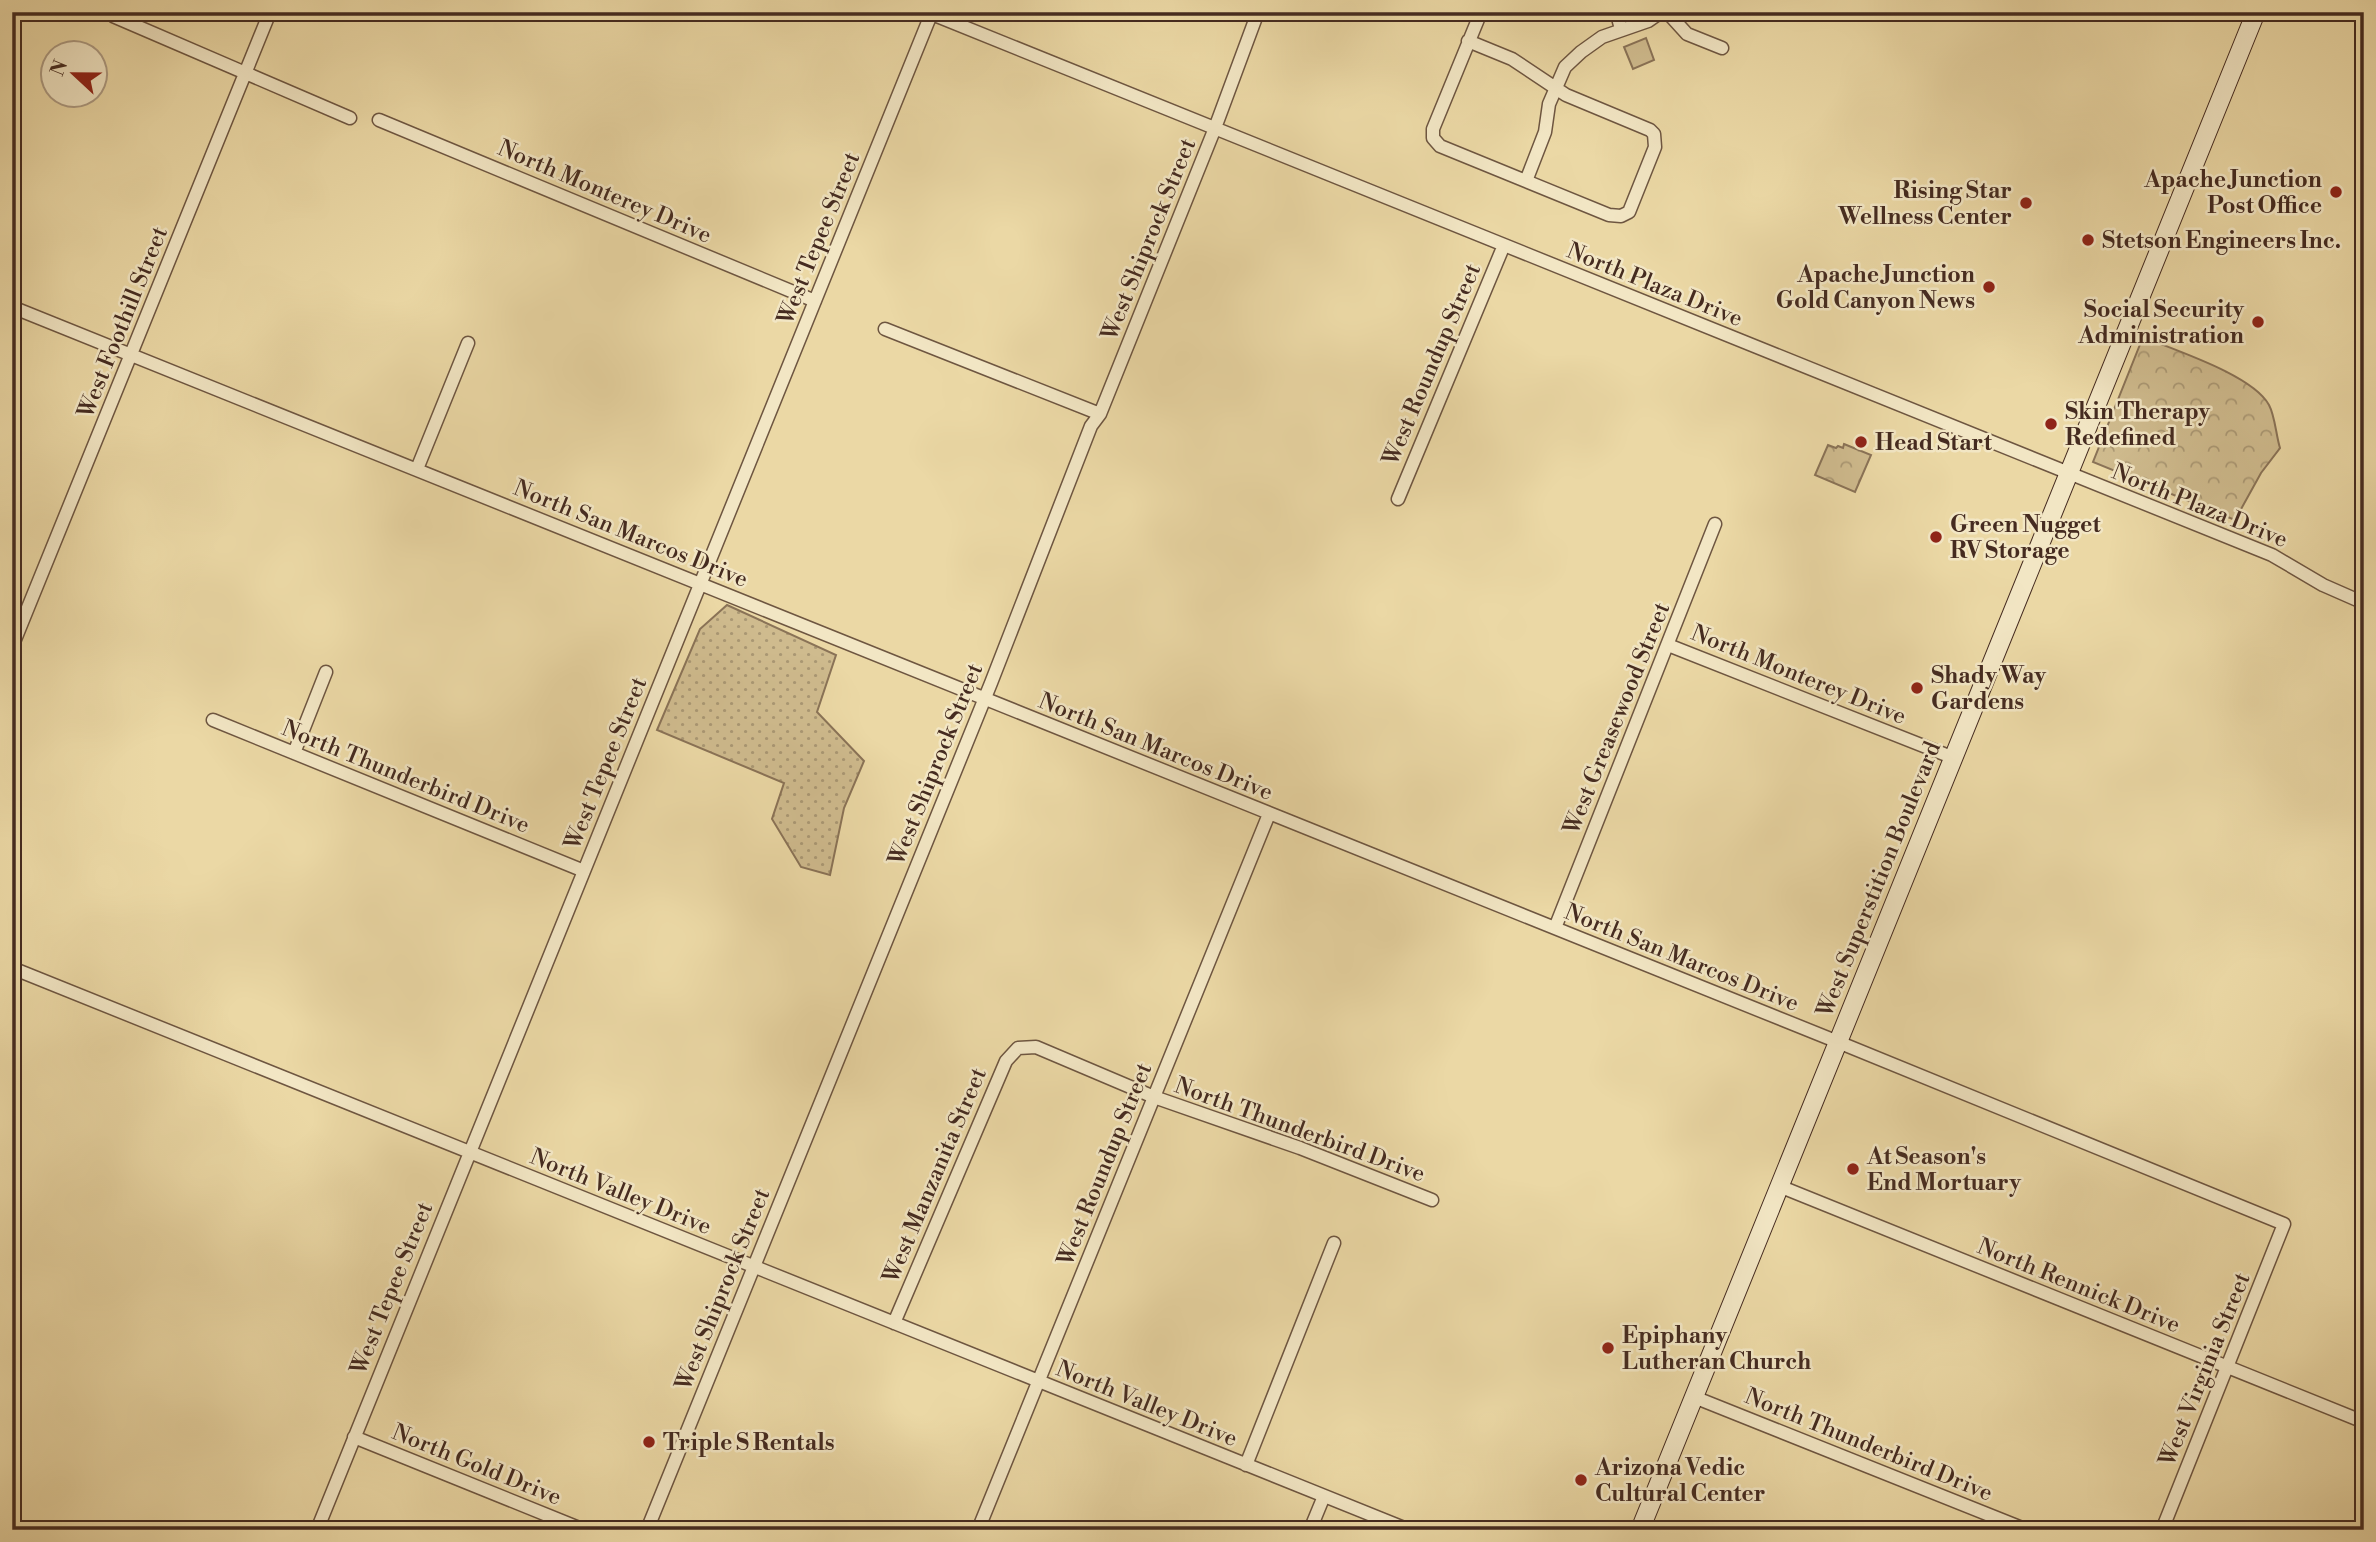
<svg xmlns="http://www.w3.org/2000/svg" width="2376" height="1542" font-family="'Libre Bodoni',serif">
  <defs>
    <pattern id="grass-dots" width="8" height="8" patternUnits="userSpaceOnUse" patternTransform="scale(1.75)"><rect width="8" height="8" fill="#cfbb8e"/><path d="M2 2h.1M6 6h.1" fill="none" stroke="#aa9874" stroke-width="1.8" stroke-linecap="round"/></pattern>
    <pattern id="park-crowns" width="20" height="18" patternUnits="userSpaceOnUse" patternTransform="scale(1.75)"><rect width="20" height="18" fill="#cfbb8e"/><path d="M2 6a3 3 0 1 1 6 0M12 15a3 3 0 1 1 6 0" fill="none" stroke="#aa9874"/></pattern>
  </defs>
  <rect width="100%" height="100%" fill="#ebd8a5"/>
  <filter id="stains"><feTurbulence type="fractalNoise" baseFrequency=".00286" numOctaves="4"/><feColorMatrix values="0 0 0 0 .2 0 0 0 0 .09 0 0 0 0 .02 0 0 0 .5 -.17"/></filter>
  <radialGradient id="worn" r=".72"><stop offset=".6" stop-color="#630" stop-opacity="0"/><stop offset="1" stop-color="#630" stop-opacity=".3"/></radialGradient>
  <!-- grass -->
  <path fill="url(#grass-dots)" stroke="#8a7357" stroke-width="2" d="M727,605L836,655L817,712L864,761L844,808L830,875L801,867L772,819L784,783L657,730L700,629Z"/>
  <!-- park -->
  <path fill="url(#park-crowns)" stroke="#8a7357" stroke-width="2" d="M2143,337C2174,350 2253,375 2269,405C2275,416 2276,435 2280,448L2261,473L2235,520L2093,462Z
    M1844,444L1871,455L1855,492L1815,475L1828,445L1836,448L1838,446L1843,448Z"/>
  <!-- pitch -->
  <path fill="#cfbb8e" stroke="#8a7357" stroke-width="2" d="M1646,38L1654,60L1633,69L1624,47Z"/>
  <g fill="none" stroke-linecap="round" stroke-linejoin="round">
    <defs>
      <path id="minor" d="M927,12L2272,555L2323,585L2364,603
        M1613,12L1618,18L1621,29
        M1667,12L1687,34L1722,48
        M113,16L350,118
        M1468,41L1512,59L1566,95L1650,130L1654,134L1655,147L1629,212L1621,216L1609,215L1440,146L1433,138V129L1481,12
        M379,120L815,301
        M1526,181L1545,132L1549,104L1565,67L1581,52L1602,37L1648,21L1661,12
        M12,307L1838,1042L2284,1224L2162,1530
        M885,329L1100,414
        M417,469L468,343
        M1398,499L1504,245
        M1668,645L1954,758
        M12,647L270,12
        M213,720L584,871
        M294,753L326,672
        M1555,928L1715,524
        M12,968L1409,1530
        M1779,1186L2364,1422
        M894,1323L1006,1061L1018,1048L1036,1047L1154,1097L1300,1148L1432,1200
        M1694,1397L2027,1530
        M354,1437L584,1530
        M1246,1465L1334,1243
        M317,1530L932,12
        M647,1530L991,683L1091,426L1100,414L1215,128L1258,12
        M978,1530L1269,814
        M1310,1530L1324,1496"/>
      <path id="secondary" d="M1640,1530L2256,12"/>
    </defs>
    <!-- minor casing -->
    <use href="#minor" stroke="#6e5641" stroke-width="15"/>
    <!-- secondary casing -->
    <use href="#secondary" stroke="#452b20" stroke-width="20"/>
    <!-- minor -->
    <use href="#minor" stroke="#f2e6c4" stroke-width="12"/>
    <!-- secondary -->
    <use href="#secondary" stroke="#f2e6c4" stroke-width="18"/>
  </g>
  <!-- markers -->
  <g fill="#8f2418" stroke="#f2e6c4" stroke-width="2.5">
    <circle cx="2336" cy="192" r="7"/>
    <circle cx="2026" cy="203" r="7"/>
    <circle cx="2088" cy="240" r="7"/>
    <circle cx="1989" cy="287" r="7"/>
    <circle cx="2258" cy="322" r="7"/>
    <circle cx="2051" cy="424" r="7"/>
    <circle cx="1861" cy="442" r="7"/>
    <circle cx="1936" cy="537" r="7"/>
    <circle cx="1917" cy="688" r="7"/>
    <circle cx="1853" cy="1169" r="7"/>
    <circle cx="1608" cy="1348" r="7"/>
    <circle cx="649" cy="1442" r="7"/>
    <circle cx="1581" cy="1480" r="7"/>
  </g>
  <g text-anchor="middle" stroke-width="5" stroke-linejoin="round" paint-order="stroke">
    <!-- poi labels -->
    <g font-size="23" font-weight="bold" fill="#452b20" stroke="#f2e6c4" text-anchor="start">
      <text x="2322" y="187" text-anchor="end">Apache Junction<tspan x="2322" dy="26">Post Office</tspan></text>
      <text x="2012" y="198" text-anchor="end">Rising Star<tspan x="2012" dy="26">Wellness Center</tspan></text>
      <text x="2102" y="248">Stetson Engineers Inc.</text>
      <text x="1975" y="282" text-anchor="end">Apache Junction<tspan x="1975" dy="26">Gold Canyon News</tspan></text>
      <text x="2244" y="317" text-anchor="end">Social Security<tspan x="2244" dy="26">Administration</tspan></text>
      <text x="2065" y="419">Skin Therapy<tspan x="2065" dy="26">Redefined</tspan></text>
      <text x="1875" y="450">Head Start</text>
      <text x="1950" y="532">Green Nugget<tspan x="1950" dy="26">RV Storage</tspan></text>
      <text x="1931" y="683">Shady Way<tspan x="1931" dy="26">Gardens</tspan></text>
      <text x="1867" y="1164">At Season's<tspan x="1867" dy="26">End Mortuary</tspan></text>
      <text x="1622" y="1343">Epiphany<tspan x="1622" dy="26">Lutheran Church</tspan></text>
      <text x="663" y="1450">Triple S Rentals</text>
      <text x="1595" y="1475">Arizona Vedic<tspan x="1595" dy="26">Cultural Center</tspan></text>
    </g>
    <!-- street labels -->
    <g font-size="23" fill="#452b20" stroke="#f2e6c4">
      <text transform="translate(605 191) rotate(23)" y="8">North Monterey Drive</text>
      <text transform="translate(818 238) rotate(-68)" y="8">West Tepee Street</text>
      <text transform="translate(1148 239) rotate(-68)" y="8">West Shiprock Street</text>
      <text transform="translate(1655 284) rotate(22)" y="8">North Plaza Drive</text>
      <text transform="translate(122 322) rotate(-68)" y="8">West Foothill Street</text>
      <text transform="translate(1431 364) rotate(-67)" y="8">West Roundup Street</text>
      <text transform="translate(2200 505) rotate(22)" y="8">North Plaza Drive</text>
      <text transform="translate(631 533) rotate(22)" y="8">North San Marcos Drive</text>
      <text transform="translate(1799 674) rotate(22)" y="8">North Monterey Drive</text>
      <text transform="translate(1616 718) rotate(-68)" y="8">West Greasewood Street</text>
      <text transform="translate(1156 746) rotate(22)" y="8">North San Marcos Drive</text>
      <text transform="translate(605 763) rotate(-68)" y="8">West Tepee Street</text>
      <text transform="translate(935 764) rotate(-68)" y="8">West Shiprock Street</text>
      <text transform="translate(406 776) rotate(22)" y="8">North Thunderbird Drive</text>
      <text transform="translate(1878 879) rotate(-68)" y="8">West Superstition Boulevard</text>
      <text transform="translate(1682 957) rotate(22)" y="8">North San Marcos Drive</text>
      <text transform="translate(1300 1129) rotate(20)" y="8">North Thunderbird Drive</text>
      <text transform="translate(1104 1164) rotate(-68)" y="8">West Roundup Street</text>
      <text transform="translate(934 1175) rotate(-67)" y="8">West Manzanita Street</text>
      <text transform="translate(621 1191) rotate(22)" y="8">North Valley Drive</text>
      <text transform="translate(2079 1285) rotate(22)" y="8">North Rennick Drive</text>
      <text transform="translate(391 1288) rotate(-68)" y="8">West Tepee Street</text>
      <text transform="translate(722 1289) rotate(-68)" y="8">West Shiprock Street</text>
      <text transform="translate(2204 1369) rotate(-68)" y="8">West Virginia Street</text>
      <text transform="translate(1147 1403) rotate(22)" y="8">North Valley Drive</text>
      <text transform="translate(1869 1444) rotate(22)" y="8">North Thunderbird Drive</text>
      <text transform="translate(477 1464) rotate(22)" y="8">North Gold Drive</text>
    </g>
  </g>
  <!-- margin -->
  <rect width="2376" height="1542" fill="none" stroke="#ebd8a5" stroke-width="42"/>
  <rect x="14" y="14" width="2348" height="1514" fill="none" stroke="#452b20" stroke-width="3.5"/>
  <rect x="21" y="21" width="2334" height="1500" fill="none" stroke="#452b20" stroke-width="2"/>
  <!-- north arrow -->
  <g transform="translate(74 74) rotate(292)"><circle r="33" fill="#f2e6c4" stroke="#ad9b82" stroke-width="2"/>
  <path d="M0-5L12 26L0 18L-12 26Z" fill="#8f2418"/>
  <text y="-10" font-size="19" font-weight="bold" text-anchor="middle" fill="#452b20">N</text>
  </g>
  <rect width="100%" height="100%" filter="url(#stains)"/>
  <rect width="100%" height="100%" fill="url(#worn)"/>
</svg>
